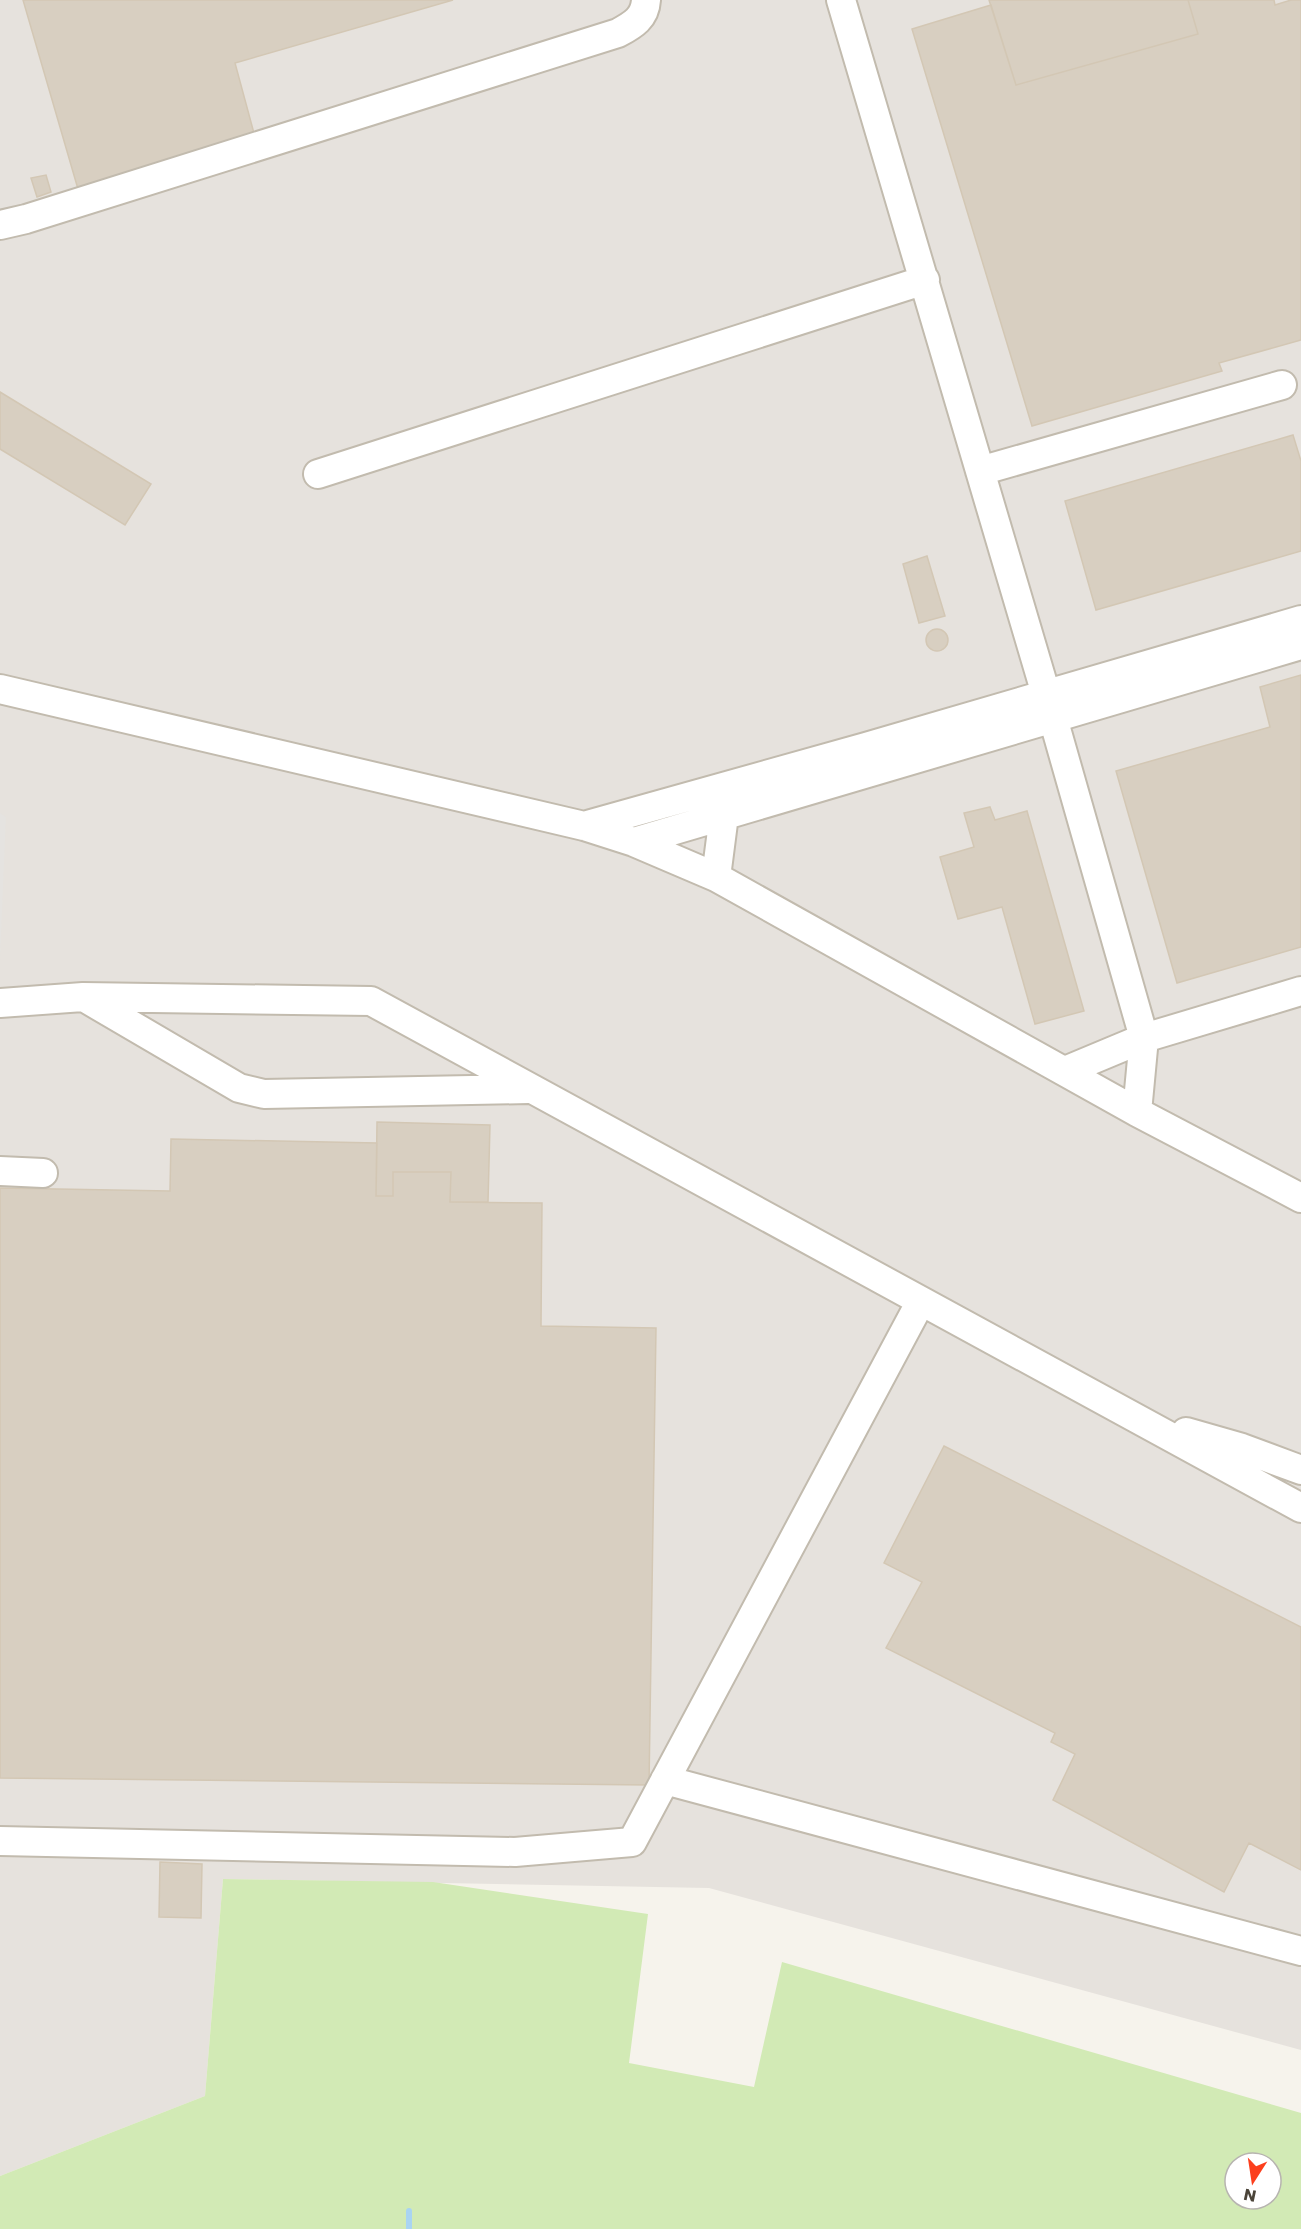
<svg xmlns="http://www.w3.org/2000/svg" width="1301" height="2229" font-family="Poppins,sans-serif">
  <rect width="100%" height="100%" fill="#f6f3ec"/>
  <!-- industrial -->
  <path fill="#e6e2dd" d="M0,0H1301V2050L709,1888L223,1879L205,2096L0,2176Z"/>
  <!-- green -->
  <path fill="#d2eab5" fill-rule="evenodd" d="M223,1879L433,1882L648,1914L629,2063L754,2087L782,1962L1301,2113V2229H0V2176L205,2096ZM1235,2163H1271V2199H1235Z"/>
  <!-- parking -->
  <path fill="#e5e3e0" d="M0,813L6,817L0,960Z"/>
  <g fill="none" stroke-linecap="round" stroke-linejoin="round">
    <!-- stream -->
    <path stroke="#a9d4f2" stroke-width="6" d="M409,2229V2211"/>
  </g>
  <!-- building -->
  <path fill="#d8cfc1" stroke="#d3c7b4" stroke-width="1.5" d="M23,0H453L235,63L255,137L78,189Z
    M989,0H1188L1198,34L1016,85Z
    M1188,0H1274L1275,5L1291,0H1301V340L1219,363L1222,371L1032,426L912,29L991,5L1016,85L1198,34Z
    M46,175L51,192L37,197L31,178Z
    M0,392L151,484L125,525L0,449Z
    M1293,435L1301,461V551L1096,610L1065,501Z
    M927,556L945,616L919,623L903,564Z
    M926 640a11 11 0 1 1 22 0a11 11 0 1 1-22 0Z
    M1301,675V947L1177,983L1116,771L1270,727L1260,687Z
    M990,807L995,820L1027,811L1084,1011L1035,1024L1002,907L958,919L940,857L974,847L964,813Z
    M377,1122L490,1125L488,1202H450L451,1172H393V1196H376Z
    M171,1139L377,1143L376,1196H393V1172H451L450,1202L542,1203L541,1326L656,1328L649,1785L0,1778V1188L170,1191Z
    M944,1446L1301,1627V1870L1249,1843L1224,1892L1053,1800L1075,1754L1051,1742L1055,1733L886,1648L922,1582L884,1563Z
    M160,1862L202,1864L201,1918L159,1917Z"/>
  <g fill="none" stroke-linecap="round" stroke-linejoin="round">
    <defs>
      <path id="minor" d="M841,0L1053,718L1144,1038L1137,1112
        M0,225L26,219L618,33C633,25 645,18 646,0
        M980,471L1282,385
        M318,474L925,280
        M0,689L584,826L634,842L716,877L1137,1112L1301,1198
        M584,826L866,747L1301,620
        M634,842L1301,645
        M716,877L724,815
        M87,999L239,1088L264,1094L528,1089
        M0,1003L83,997L371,1001L1301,1508
        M1065,1071L1144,1038L1301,991
        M0,1171L43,1173
        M1186,1432L1242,1448L1301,1470
        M665,1780L1301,1951
        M0,1841L515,1852L632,1842L921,1301"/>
    </defs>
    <!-- minor casing -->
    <use href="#minor" stroke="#c2bbae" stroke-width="32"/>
    <!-- minor -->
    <use href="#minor" stroke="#fff" stroke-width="28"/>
  </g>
  <!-- north arrow -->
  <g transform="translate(1253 2181) rotate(192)"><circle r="28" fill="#ffffff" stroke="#b7b4b0" stroke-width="1.5"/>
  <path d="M0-4.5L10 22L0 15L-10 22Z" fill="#fc3f1d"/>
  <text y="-9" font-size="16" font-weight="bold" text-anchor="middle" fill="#4b4439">N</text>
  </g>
</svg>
